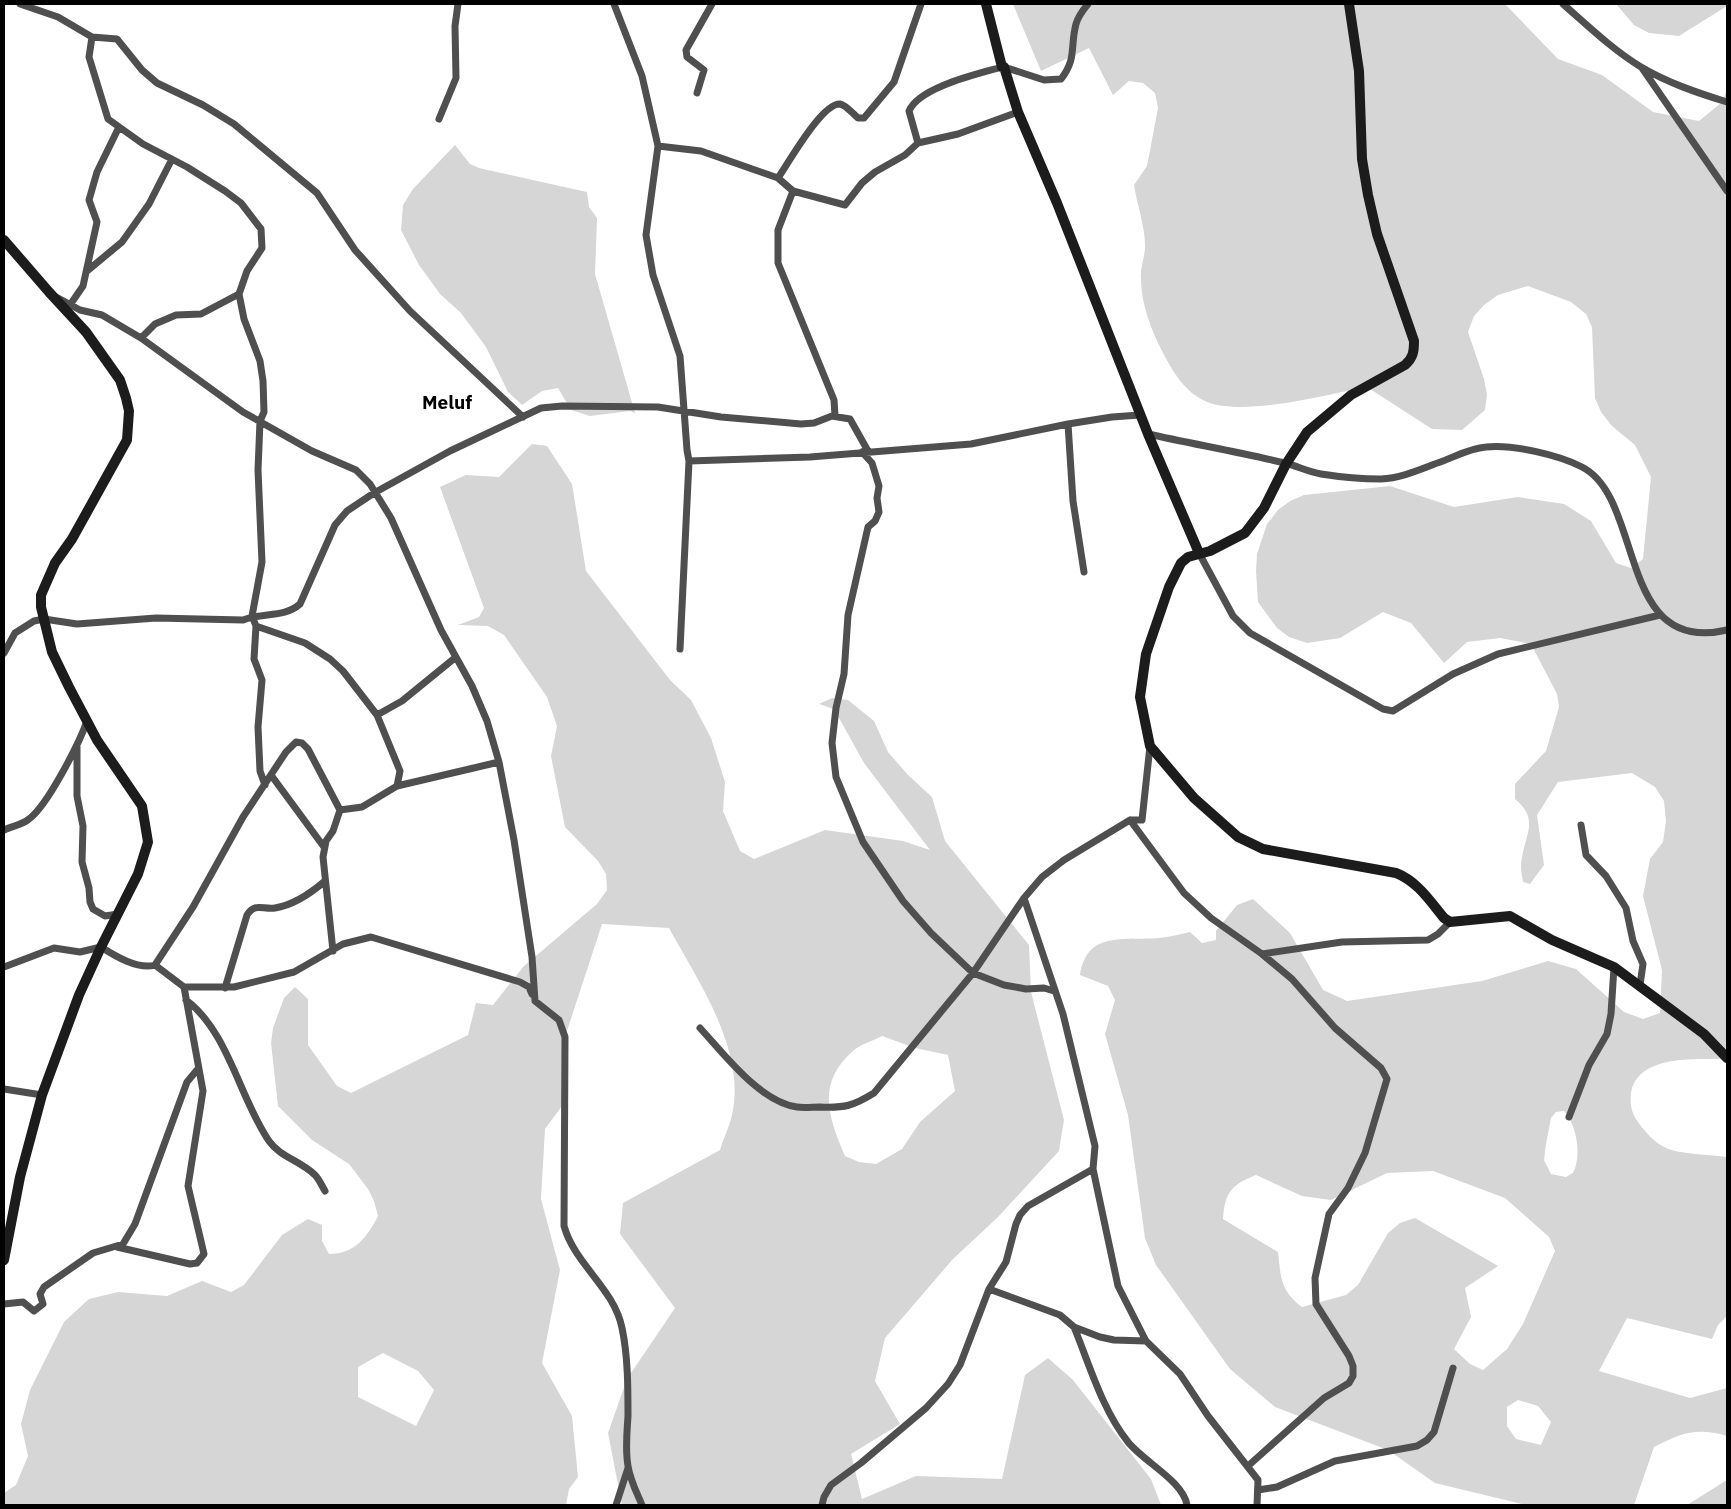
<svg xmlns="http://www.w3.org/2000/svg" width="1731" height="1509" font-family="'IBM Plex Sans',sans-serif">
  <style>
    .green { fill: #d6d6d6; fill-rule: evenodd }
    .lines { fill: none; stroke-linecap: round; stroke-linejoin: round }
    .street { stroke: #4f4f4f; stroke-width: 7 }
    .secondary { stroke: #1c1c1c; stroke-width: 10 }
    .labels { text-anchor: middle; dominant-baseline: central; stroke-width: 4.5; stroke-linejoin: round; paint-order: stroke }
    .quarter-label { font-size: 19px; font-weight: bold; fill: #000; stroke: #fff }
  </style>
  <rect width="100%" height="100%" fill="#fff"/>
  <!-- green -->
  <path class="green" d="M1013,4H1505L1558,59L1602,75L1653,112L1699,121L1721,103L1727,91V1060C1720,1058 1712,1059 1704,1059C1678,1059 1636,1061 1631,1093C1630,1104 1631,1113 1638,1122C1645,1132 1655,1143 1666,1148C1679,1154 1712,1155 1727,1157V1316L1718,1325L1712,1339L1627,1318L1599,1371L1690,1398L1727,1388V1436C1697,1427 1681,1433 1654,1447L1634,1505H1526L1435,1483L1388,1450L1275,1407L1230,1369L1156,1265L1145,1238L1128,1115L1105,1034L1115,1000L1108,986L1080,975C1087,930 1124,941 1159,938C1169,937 1180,934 1190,932L1202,943L1216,940V931L1237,905L1253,899L1290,933L1323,990L1347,1001L1482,981L1548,961L1576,969L1624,1012L1643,1019L1660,1013L1662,970L1643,896L1650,859L1663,842L1666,821L1664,801L1655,787L1632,773L1558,782L1537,815L1544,865L1530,884L1523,882C1522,877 1521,871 1521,866C1522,838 1542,821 1515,799V784L1546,751L1559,707L1557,694L1531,644L1500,638L1467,642L1444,663L1411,623L1383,612L1340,638L1307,643L1289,637L1277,628L1258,602L1256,571L1257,554L1267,524L1278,510L1290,501L1304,495L1390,486L1454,507L1518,497L1564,504L1591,521L1616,563L1631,568L1643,559L1651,477L1635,445L1612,426L1601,412L1595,398L1592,327L1586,314L1571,302L1528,286L1498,295L1484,305L1474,316L1468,332L1484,379L1487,394L1485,410L1462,430L1432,429L1367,387C1328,394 1238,419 1203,400C1183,390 1172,370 1162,351C1151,330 1141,303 1141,279C1140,269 1144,259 1145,249C1146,229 1137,205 1134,185L1147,166L1158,108L1155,93L1143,83L1129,81L1113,95L1089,48L1041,71ZM1564,1111C1577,1125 1582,1156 1573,1173L1566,1177L1551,1174L1544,1160L1546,1144L1551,1118L1556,1112ZM1433,1171L1505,1198L1549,1237L1555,1251L1523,1324L1507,1349L1483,1370L1470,1364L1454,1349L1471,1317L1465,1288L1498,1266L1415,1218L1400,1223L1388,1233L1358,1285L1346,1295L1302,1307C1280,1290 1281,1278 1278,1252L1223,1219C1225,1192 1231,1185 1256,1175L1302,1196L1331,1200L1387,1173ZM1518,1400L1538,1406L1551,1422L1541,1445L1516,1439L1507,1426V1407Z
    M1616,4H1727V6L1679,36L1649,33L1634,25Z
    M455,145L470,164L479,168L587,192L589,207L597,218L595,274L635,413L630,411L590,416L571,410L558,388L542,391L522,405L508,392L486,347L461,313L440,294L419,265L401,230L403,205L413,189Z
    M532,444L547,446L572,484L586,571L670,680L691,700L711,738L725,782L723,811L740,851L754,859L825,830L903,841L930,850L864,763L834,709L819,704L832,698L848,700L874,721L888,752L908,775L932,797L945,841L1029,945L1031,992L1064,1120L1059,1151L998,1217L953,1259L885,1338L875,1381L900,1424L851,1454L862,1499L916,1476L1002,1479L1025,1375L1048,1358L1073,1380L1151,1479L1161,1505H622L608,1433L627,1379L675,1308L620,1234L623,1203L720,1150C724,1137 731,1123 733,1110C744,1047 698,981 669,928L602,924L565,1037L562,1106L545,1129L541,1199L560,1270L542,1363L572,1416L578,1477L569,1489L566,1505H4V1493L16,1485L28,1456L21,1424L30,1390L64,1322L89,1299L118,1292L167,1296L202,1281L231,1292L244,1285L282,1235L308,1219L322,1225V1241L329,1254C355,1254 367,1237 378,1216L374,1201L368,1189L349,1164L312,1140L278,1106L271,1043L273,1028L284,998L295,987L308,999V1045L337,1086L351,1093L468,1035L476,1003L493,1005L524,966L597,904L607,890L606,874L598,861L565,827L551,756L557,726L547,697L504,635L488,626L458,625L479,617L484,608L440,487L466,475L499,477ZM882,1036L915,1048L948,1055L955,1091L920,1122L902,1149L876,1164L859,1162L845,1156C828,1116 816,1083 854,1050C861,1044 873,1041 882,1036ZM383,1353L418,1371L434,1390L416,1426L358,1397V1367Z
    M1727,1480V1505H1687Z"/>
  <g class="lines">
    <!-- street -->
    <path class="street" d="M20,4L58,17L92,37L89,57L108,119L143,144L187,167L225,191L241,203L261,229L262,248L247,271L239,294L244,319L260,361L263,381L264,412L260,421L258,470L262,562L252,616L256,626L254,659L262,680L258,727L260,771L265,785
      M614,4L642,76L658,146L646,235L653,275L680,356L687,450L689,461L680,649
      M1563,4C1588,26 1613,50 1641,67C1668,83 1698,93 1727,102
      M92,37L117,39L142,70L157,83L203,105L234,124L317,193L355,250L410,311L523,417
      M1004,67L1044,80L1061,79C1077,59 1070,46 1076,24C1078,16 1083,10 1088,4
      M1642,68L1727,191
      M697,93L704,70L687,57L686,50L712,4
      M439,119L456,78L455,26L458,4
      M918,143L909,111C919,87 978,74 1002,67
      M658,146L701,151L778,178L793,191L845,205L862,183L875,172L905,155L918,143L958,134L1018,112
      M778,178C789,162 822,103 840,104C846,105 853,114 858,118H864L894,82L921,4
      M793,191L778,230V263L834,400L835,416
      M87,271L122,242L149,204L172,159
      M58,298L80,310L102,315L141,338L243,412L312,451L356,470L370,484L391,518L441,630L472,686L487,721L499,762L514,840L532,957L535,1001L559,1020L565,1037L564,1226C575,1265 614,1288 622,1328C628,1356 628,1388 628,1416C627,1433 625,1449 628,1466C630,1480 637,1493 642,1505
      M70,305L83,286L97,222L89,200L97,172L119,127
      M141,338L155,324L176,315L201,314L239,294
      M1068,424L1073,501L1084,572
      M1148,434C1193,444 1239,452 1285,463C1297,466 1309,472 1321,474C1340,477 1362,479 1381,479C1403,478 1423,468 1443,461C1456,456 1471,448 1486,447C1512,444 1559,455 1582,467C1645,499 1616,656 1727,630
      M862,452L872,463L879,486L877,498L879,512L875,521L868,527L848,615L844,674L836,708L832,743L836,777L863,842L903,901L931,933L973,973L1004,985L1026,989L1044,988L1054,991
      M689,461L810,457L971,444L1068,424L1112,417L1140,415
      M1199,553L1233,616L1250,633L1383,709L1393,711L1453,674L1498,654L1660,615
      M256,626L305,643L330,659L343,671L377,715L400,771L397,786
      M4,653L15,633L34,621L44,619L77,624L156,618L243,620C263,612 284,618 300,604L335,525L347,511L374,493L450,451L541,408L562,406L658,407L721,417L801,424L814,423L832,416L850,419L868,451
      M377,715L402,701L456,657
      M77,746V796L83,826L82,862L89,888L90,902L93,909L105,916L118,914
      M271,775L324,847
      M340,810L362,807L397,786L499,762
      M1130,820L1184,893L1211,918L1262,954L1292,979L1335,1028L1381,1068L1387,1079L1365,1153L1348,1188L1329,1214L1315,1278L1316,1304L1349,1356L1353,1366V1376L1349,1383L1324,1398L1248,1466
      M1581,825L1586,855L1606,876L1626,908L1633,941L1643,964L1640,985
      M4,830C12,826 22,825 29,819C47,806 79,744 87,721
      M1024,898L1063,1014L1095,1146L1093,1169L1118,1286L1146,1341L1180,1374L1208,1416L1258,1480L1257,1505
      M1262,954L1342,942L1428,940L1438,934L1450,922
      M155,965L184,987H234L294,972L343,944L371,937L520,982L529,987L532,994
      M4,967L54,948L80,952L101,947C115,956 138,970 155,965L193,907L243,817L286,752L296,742L302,743L308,749L340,810L333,831L326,841L323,857L333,951
      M225,988L247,915C255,902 263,910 275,908C294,905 311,893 325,881
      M186,1000C228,1031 240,1099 269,1141C280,1157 301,1161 315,1175C319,1179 322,1186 325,1191
      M700,1028C724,1054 760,1102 797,1107C804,1108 813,1107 820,1107C845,1108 853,1106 874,1093L973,973L1024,898L1042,877L1064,860L1130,820H1142L1150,746
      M4,1089L42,1095
      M1569,1117L1589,1065L1607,1034L1611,1014L1614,967
      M117,1247L190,1264L197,1263L204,1254L188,1186L203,1091L184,987
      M989,1289L1060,1315L1074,1327L1100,1337L1114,1340L1146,1341
      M4,1304L23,1302L34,1311L43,1304L40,1294L44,1287L93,1253L123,1244L135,1224L187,1082L197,1070
      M1074,1327C1090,1366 1102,1409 1128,1442C1144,1462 1183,1481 1187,1505
      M1258,1490L1277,1487L1335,1461L1417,1446L1427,1440L1434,1432L1453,1368
      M616,1505L628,1468
      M822,1505L824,1497L831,1485L861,1463L926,1408L948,1384L960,1365L989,1289L1006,1262L1016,1224L1020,1215L1028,1206L1093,1169"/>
    <!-- secondary -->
    <path class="secondary" d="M986,4L1002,67H1004L1018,112L1057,203L1148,434L1199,553
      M1349,4L1359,71L1362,159L1368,195L1377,234L1414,341C1414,352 1413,358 1405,365L1351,395L1307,432L1286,464L1264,508L1245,533L1210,551L1188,557L1181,563L1169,587L1146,654L1140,697L1150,746L1194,798L1238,837L1263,849L1396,873C1417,881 1430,901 1444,918L1450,922L1510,916L1552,940L1614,967L1704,1034L1727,1058
      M4,240L49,292L86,332L120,380L126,398L129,411L127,440L72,539L55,563L41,595V607L52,652L69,687L97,740L142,806L148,842L138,874L101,947L79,995L42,1095L20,1177L4,1260"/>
  </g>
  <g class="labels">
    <!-- quarter labels -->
    <g class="quarter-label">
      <text x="447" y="402">Meluf</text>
    </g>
  </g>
  <!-- border -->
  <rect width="1731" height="1509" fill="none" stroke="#000000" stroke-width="10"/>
</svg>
